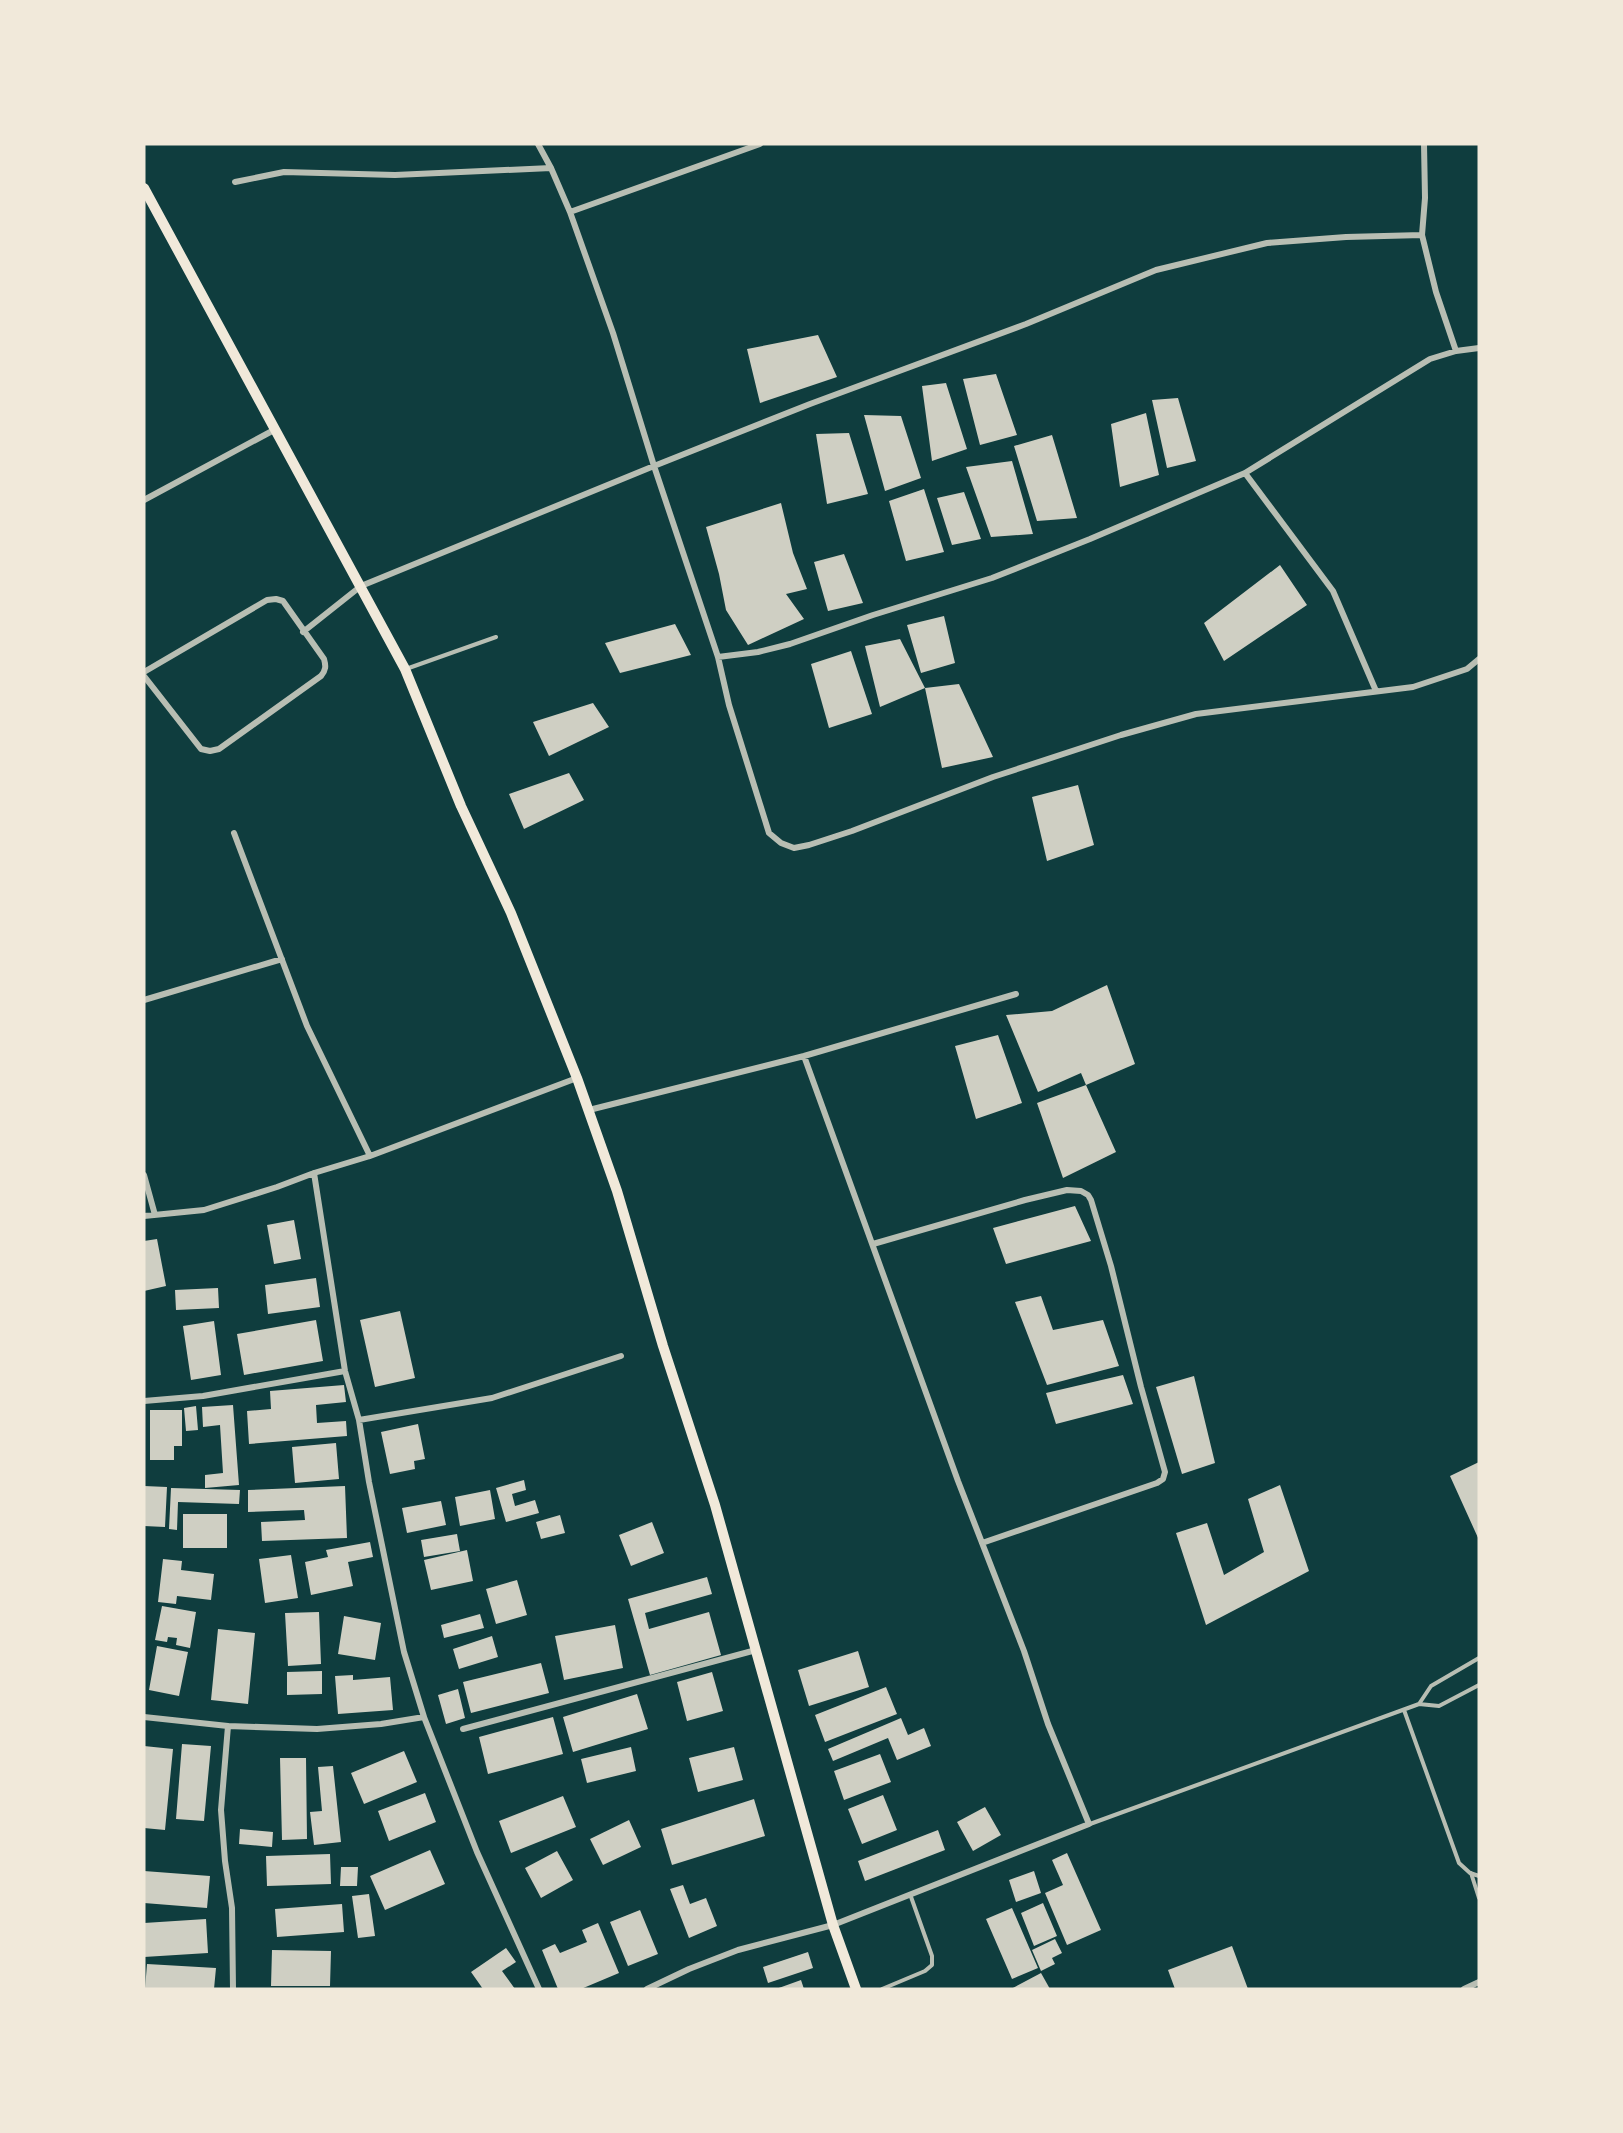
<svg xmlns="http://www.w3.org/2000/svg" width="1623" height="2133" font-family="Raleway,sans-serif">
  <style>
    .building { fill: #cfcfc3 }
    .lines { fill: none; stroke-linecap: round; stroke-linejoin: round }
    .service { stroke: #b8beb3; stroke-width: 4 }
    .minor { stroke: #b8beb3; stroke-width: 6 }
    .secondary { stroke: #f1e9da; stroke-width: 10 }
  </style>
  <rect width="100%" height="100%" fill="#0f3d3e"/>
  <!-- building -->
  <path class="building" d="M818,335L837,377L760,403L747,349Z
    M996,374L1017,435L980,445L963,379Z
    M946,383L967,449L932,461L922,386Z
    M1178,398L1196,461L1167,468L1152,400Z
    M1146,413L1159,475L1120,487L1111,424Z
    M864,415L901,416L921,478L885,491Z
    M849,433L868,494L827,504L816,434Z
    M1052,435L1077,518L1037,521L1014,446Z
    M1012,461L1033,534L991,537L966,467Z
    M924,489L944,552L906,561L889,501Z
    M964,492L981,539L952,545L937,498Z
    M781,503L793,553L807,589L786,594L804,619L748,645L726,610L719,574L706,527Z
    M844,554L863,603L828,611L814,562Z
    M1280,565L1307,605L1224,661L1204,623Z
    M944,616L955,663L921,673L907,625Z
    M675,624L691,655L620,673L605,643Z
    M900,639L925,688L880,707L865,646Z
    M851,651L872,714L829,728L811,664Z
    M959,684L993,757L942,768L925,688Z
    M593,703L609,727L549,756L533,722Z
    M569,773L584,800L524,829L509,794Z
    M1078,785L1094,845L1047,861L1032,797Z
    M1107,985L1135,1064L1086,1085L1081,1073L1038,1092L1006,1015L1052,1011Z
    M998,1035L1022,1103L976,1119L955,1046Z
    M1086,1085L1116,1152L1063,1178L1037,1103Z
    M1075,1206L1091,1241L1006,1264L993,1228Z
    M294,1220L301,1259L274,1264L267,1225Z
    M157,1239L166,1286L144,1291V1241Z
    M316,1278L320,1307L268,1314L265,1285Z
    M218,1288L219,1308L176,1310L175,1290Z
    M1041,1296L1053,1330L1103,1320L1119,1366L1047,1385L1015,1302Z
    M400,1311L415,1378L375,1387L360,1320Z
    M316,1320L323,1361L244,1375L237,1334Z
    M214,1321L221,1375L191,1380L183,1326Z
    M1123,1375L1133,1404L1056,1424L1046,1393Z
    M1194,1376L1215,1463L1182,1474L1156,1387Z
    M344,1385L346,1402L316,1405L317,1423L346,1421L347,1436L249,1444L247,1411L271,1409L270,1391Z
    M233,1405L239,1485L205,1488V1475L223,1473L220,1425L203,1427L202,1407Z
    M196,1406L198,1430L186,1431L184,1408Z
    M150,1410H182V1446H174V1460H150Z
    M418,1424L425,1459L414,1461L415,1469L390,1474L381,1432Z
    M336,1443L339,1479L295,1483L292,1447Z
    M1479,1462V1540L1450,1476Z
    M524,1480L526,1490L512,1494L515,1506L535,1500L539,1513L506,1522L496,1488Z
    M1280,1485L1309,1571L1206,1625L1176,1533L1207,1523L1224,1575L1264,1552L1248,1499Z
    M144,1486L167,1487L165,1527L144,1526Z
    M345,1486L347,1538L262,1541L261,1522L305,1520L304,1510L248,1512V1490Z
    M171,1488L240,1490L239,1504L178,1502L177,1530L169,1529Z
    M490,1490L495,1519L460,1526L455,1497Z
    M441,1501L446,1525L407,1533L402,1508Z
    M183,1514H227V1548H183Z
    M560,1515L565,1533L541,1539L536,1522Z
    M652,1522L664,1553L631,1566L619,1535Z
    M457,1534L460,1551L424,1557L421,1540Z
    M370,1542L373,1557L348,1562L353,1586L311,1595L305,1562L328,1557L326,1550Z
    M467,1550L473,1581L431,1590L424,1560Z
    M291,1555L298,1598L265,1603L259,1559Z
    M163,1559L182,1561L181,1570L214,1574L211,1600L177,1596L176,1604L158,1602Z
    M707,1577L712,1594L645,1613L649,1629L709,1612L721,1655L650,1675L628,1599Z
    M517,1580L527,1615L496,1624L486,1589Z
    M162,1606L196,1612L190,1648L176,1645L177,1638L168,1637L167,1642L155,1640Z
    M319,1612L321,1664L288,1666L285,1613Z
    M480,1614L484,1628L444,1638L441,1625Z
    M344,1616L381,1623L375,1660L338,1654Z
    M615,1625L623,1668L564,1680L555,1636Z
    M218,1629L255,1633L248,1704L211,1700Z
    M492,1636L498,1657L459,1669L453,1649Z
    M157,1646L188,1652L179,1696L149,1690Z
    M858,1651L869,1687L809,1706L798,1670Z
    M541,1663L549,1693L471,1713L463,1682Z
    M322,1671V1694L287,1695V1672Z
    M712,1672L723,1711L687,1721L677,1682Z
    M353,1675V1680L390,1677L393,1710L338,1714L335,1676Z
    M886,1687L897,1714L825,1742L815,1715Z
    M458,1689L465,1718L446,1724L438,1695Z
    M637,1694L648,1729L573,1752L563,1717Z
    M553,1717L563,1754L488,1774L479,1737Z
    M901,1718L908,1735L924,1728L931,1746L897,1760L888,1738L833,1761L828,1749Z
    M182,1744L211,1746L204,1821L176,1819Z
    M144,1746L173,1749L165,1830L144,1828Z
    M631,1747L636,1771L587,1783L581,1759Z
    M734,1747L743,1780L698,1792L689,1758Z
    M404,1751L417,1782L364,1804L351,1773Z
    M880,1754L891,1782L844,1800L834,1771Z
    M280,1758H306L307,1839L282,1840Z
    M333,1766L341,1842L314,1845L310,1812L322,1811L318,1767Z
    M425,1793L436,1822L389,1841L378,1811Z
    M883,1795L897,1830L862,1844L848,1809Z
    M563,1796L576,1827L511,1853L499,1821Z
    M754,1799L765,1836L672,1865L661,1829Z
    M985,1807L1001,1835L973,1851L957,1822Z
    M629,1820L641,1847L603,1865L590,1839Z
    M240,1829L273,1832L272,1847L239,1844Z
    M938,1830L945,1850L865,1881L858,1861Z
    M430,1850L445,1884L385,1910L370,1876Z
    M557,1851L573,1880L541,1898L525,1868Z
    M1067,1853L1101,1930L1067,1945L1045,1893L1063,1885L1052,1860Z
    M330,1854L331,1884L267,1886L266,1856Z
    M341,1867H358L357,1886H340Z
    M144,1871L210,1876L207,1908L144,1903Z
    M1034,1871L1041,1893L1016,1902L1009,1880Z
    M683,1885L690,1904L706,1898L717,1926L689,1938L670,1889Z
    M369,1894L375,1936L358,1938L352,1896Z
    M1043,1903L1057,1936L1034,1946L1021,1913Z
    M342,1904L344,1932L277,1937L275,1909Z
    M1012,1908L1038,1968L1012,1979L986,1919Z
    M640,1910L658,1954L628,1966L610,1922Z
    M206,1919L208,1953L144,1957V1923Z
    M598,1923L619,1973L581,1989H558L542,1950L555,1944L560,1953L587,1942L582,1930Z
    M1055,1939L1062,1953L1052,1958L1055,1964L1041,1971L1032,1950Z
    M1232,1946L1248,1989H1175L1168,1970Z
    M506,1948L516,1962L502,1971L515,1989H483L471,1972Z
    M272,1950L331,1951L330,1986H271Z
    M808,1952L813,1968L768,1983L763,1967Z
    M147,1964L216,1968L214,1989H145Z
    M1041,1973L1050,1989H1011Z
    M801,1980L804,1989H776Z"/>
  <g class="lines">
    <!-- service -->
    <path class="service" d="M406,669L496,637
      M1419,1704L1431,1686L1479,1658
      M1404,1710L1459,1863L1470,1873L1479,1876
      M1090,1824L1419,1704L1439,1706L1479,1685
      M1471,1873L1479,1898
      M882,1989L925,1971L932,1965V1956L910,1894"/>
    <!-- minor -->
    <path class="minor" d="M538,144L551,168L570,212L613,333L654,466L718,657L729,705L769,833L781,843L794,848L809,845L852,831L993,777L1121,735L1196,714L1413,687L1467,669L1479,659
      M1424,144L1425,198L1422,235L1436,292L1456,351
      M235,182L284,172L395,175L551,168
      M570,212L760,144
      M1245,473L1333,591L1376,691
      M144,500L274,430
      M303,632L361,586L654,466L810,404L1026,324L1156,270L1267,243L1346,237L1422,235
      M718,657L758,652L790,644L873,615L992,578L1090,539L1245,473L1430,359L1456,351L1479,348
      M144,672L267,600L276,599L283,601L324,659C326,666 326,670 321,676L219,749L210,751L201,749L144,676
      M234,833L307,1026L370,1156
      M144,1000L282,959
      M589,1110L804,1056L1016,994
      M314,1173L345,1371L359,1420L369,1482L404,1652L424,1717
      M144,1175L155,1215
      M144,1216L204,1210L277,1187L314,1173L370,1156L577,1078
      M873,1244L1025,1200L1067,1190L1081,1191L1088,1195L1091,1200L1111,1266L1141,1387L1165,1472L1163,1479L1157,1483L982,1543
      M144,1401L203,1396L345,1371
      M359,1420L492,1398L621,1356
      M144,1717L228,1726L221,1810L225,1861L232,1908L233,1989
      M228,1726L317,1729L381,1724L424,1717L477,1852L539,1989
      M463,1729L756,1650
      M647,1989L689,1969L738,1950L833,1925L1089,1824L1048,1724L1024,1651L958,1481L804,1056
      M1464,1989L1479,1982"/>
    <!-- secondary -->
    <path class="secondary" d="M144,188L405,669L461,806L511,913L577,1078L617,1191L663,1346L715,1505L833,1925L856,1989"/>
  </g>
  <!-- border -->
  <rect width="1623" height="2133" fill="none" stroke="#f1e9da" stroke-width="291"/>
</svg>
